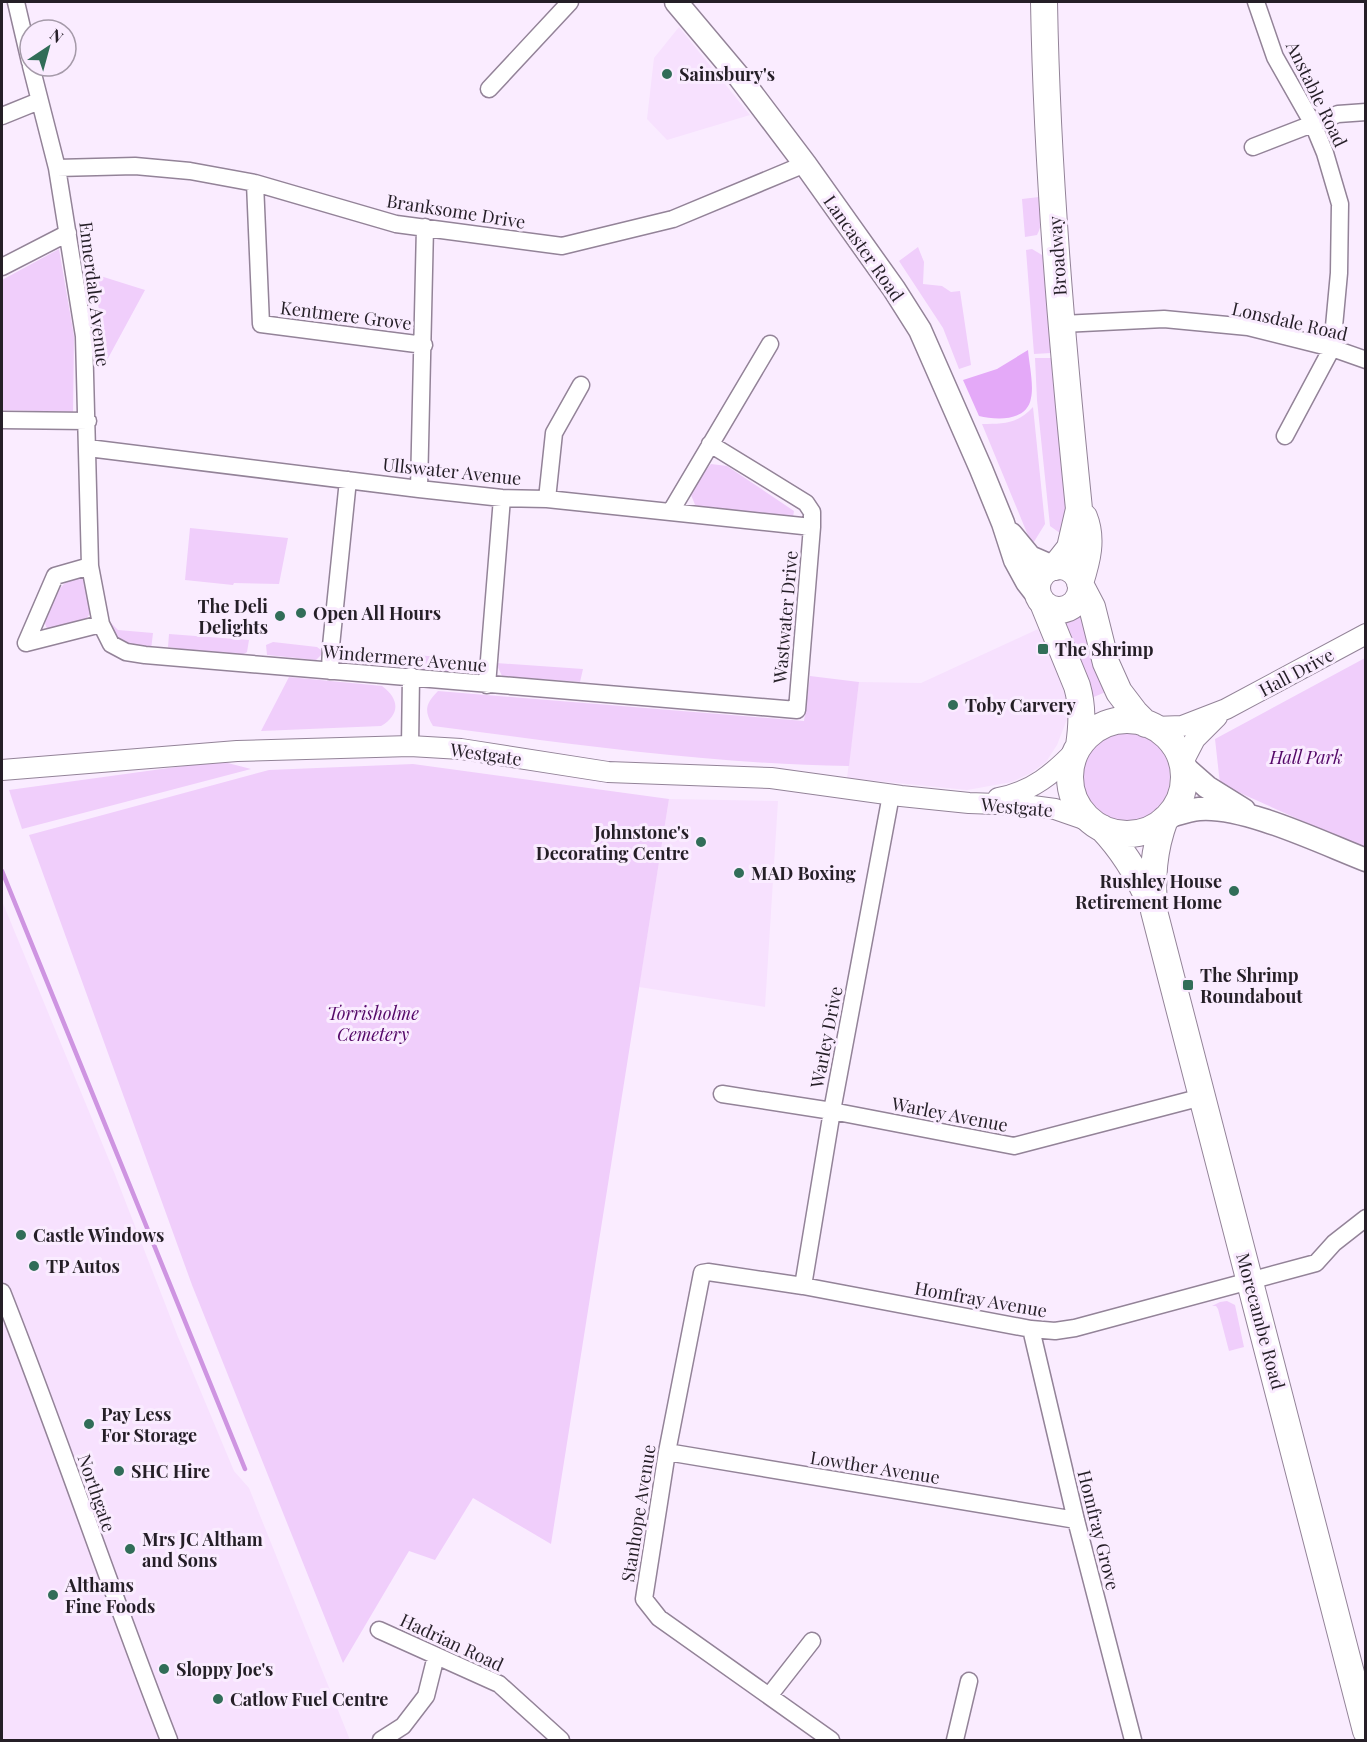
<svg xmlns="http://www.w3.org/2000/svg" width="1367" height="1742" font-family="'Playfair Display',serif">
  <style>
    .built { fill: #f7e1fe }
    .green { fill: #f0cefb }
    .forest { fill: #e4a9f8 }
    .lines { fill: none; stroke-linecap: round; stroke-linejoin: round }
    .stream { stroke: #ce94e1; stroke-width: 4.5 }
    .minor-casing { stroke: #938398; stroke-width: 19 }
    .tertiary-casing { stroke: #938398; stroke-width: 22 }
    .secondary-casing { stroke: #938398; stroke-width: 25 }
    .primary-casing { stroke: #938398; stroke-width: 28 }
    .minor { stroke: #fff; stroke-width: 16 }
    .tertiary { stroke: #fff; stroke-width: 20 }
    .secondary { stroke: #fff; stroke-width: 22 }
    .primary { stroke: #fff; stroke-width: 26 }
    .poi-dot { fill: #316d58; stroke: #faecff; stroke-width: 2 }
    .labels { text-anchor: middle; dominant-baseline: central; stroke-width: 6; stroke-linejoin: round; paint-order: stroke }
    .poi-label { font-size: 18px; font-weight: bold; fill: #251f27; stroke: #faecff; text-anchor: start }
    .street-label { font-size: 18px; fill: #251f27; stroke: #faecff }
    .park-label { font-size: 18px; font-style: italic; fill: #540868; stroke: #faecff }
  </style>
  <rect width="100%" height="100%" fill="#faecff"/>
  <!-- built -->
  <path class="built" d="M679,27L750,115L667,140L647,119L654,58Z
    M1038,629L1054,663L1066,698L1069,714L1057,745L1046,762L1031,773L1012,782L967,790L847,778L859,682L921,683Z
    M669,799L778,801L765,1007L639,987Z
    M2,901L114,1172L178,1337L234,1471L249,1488L350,1740H2Z"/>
  <!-- green -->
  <path class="green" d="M1039,197C1040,210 1044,223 1037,235L1025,237L1022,199Z
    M918,247L924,262L923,284L942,286L951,292L960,291L971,365L959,369L943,328L899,261Z
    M59,249L74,336L73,412L2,410V280Z
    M1032,249L1042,255L1044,260L1051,353L1034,354L1026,250Z
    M94,274L145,290L106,362Z
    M1035,358H1051L1067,516L1064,536L1050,526L1037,400Z
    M1033,407L1045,524L1032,545L982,424C1003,424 1018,424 1033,407Z
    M711,464L727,466L794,511L793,517L696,507L691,495L698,479Z
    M190,528L288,538L279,584L234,583L233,585L185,580Z
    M73,579H82L88,582L91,612L86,619L51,631L46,627L44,618L60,588L65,583Z
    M1083,615L1108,691L1089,699L1061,623L1072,621Z
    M110,622L118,630L153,633L151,650C134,646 113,643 110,622Z
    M169,634L249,640L247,652C233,662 186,649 168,647Z
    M273,642L317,647L321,650V655L316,660L267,655L266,645Z
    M342,649L477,660L475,672L466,675L350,664L344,659Z
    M1365,658V849L1220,784L1215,739Z
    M496,663L583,669L580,682L502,676Z
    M810,676L859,682L849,766C709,764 571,744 433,726C424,711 425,704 438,691L804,721Z
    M289,677L382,686C400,699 400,715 381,726L261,731Z
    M1080 777a45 45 0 1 1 90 0a45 45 0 1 1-90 0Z
    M220,761L251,769L22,829L9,790Z
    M413,764L669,799L551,1544L473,1498L435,1560L409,1551L343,1663L192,1285L29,835L269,770Z
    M1227,1301L1235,1305L1244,1347L1229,1351L1218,1309L1216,1306H1212L1220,1302Z"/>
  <!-- forest -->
  <path class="forest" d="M1028,350C1029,363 1034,385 1031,398C1027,422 996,420 979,416L963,380L997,369Z"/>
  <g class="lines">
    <!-- stream -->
    <path class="stream" d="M2,871L245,1469"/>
    <defs>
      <path id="minor" d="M16,2L30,62
        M1256,2L1275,57L1313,124L1325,153L1340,204L1339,273L1332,348L1285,436
        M31,66L57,168L84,336L90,566L101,624L111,644L126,652L145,655L797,710L812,527V512L806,503L710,444
        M489,89L570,2
        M2,116L39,101
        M1253,147L1338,114L1366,112
        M57,168L135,166L190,171L255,183L396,224L562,246L673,219L805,164
        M255,183L261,324L424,345
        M2,267L68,233
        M1062,324L1164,319L1248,327L1332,348L1366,360
        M2,420L88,421
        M88,448L419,489L502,498L547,499L812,527
        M419,489L425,227
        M547,499L554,433L581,385
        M671,511L770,344
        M26,643L55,576L90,566
        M26,643L101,624
        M330,671L331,646L348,480
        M487,685L502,498
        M410,746L411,676
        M722,1094L832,1111L1014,1146L1202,1097
        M803,1286L832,1111L891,795
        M2,1292C61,1441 111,1592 169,1740
        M1031,1329L1076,1520L1133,1740
        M667,1452L1076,1520
        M379,1630L499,1684L561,1740
        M769,1696L812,1641
        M381,1740L403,1726L426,1696L436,1656
        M831,1740L659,1618L644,1599L667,1452L702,1273L708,1272L803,1286L1031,1329L1055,1331L1075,1328L1316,1263L1334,1243L1366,1218
        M955,1740L969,1681"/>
      <path id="tertiary" d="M1154,727L1182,726L1226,709L1366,634
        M1182,764L1195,739L1217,717
        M2,770L237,751L410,746L461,749L608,772L771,778L901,796L969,803L1025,805L1055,809L1081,818L1098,826
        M998,798C1032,792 1054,773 1077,749"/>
      <path id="secondary" d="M676,2L740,78L805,164L894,289L920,330L981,469L1003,523L1015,560L1027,582L1041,600
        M1011,534L1030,557L1053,567
        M1182,765L1207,787L1244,810
        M1167,817C1178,814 1188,810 1199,809C1244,805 1322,843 1366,860"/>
      <path id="primary" d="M1044,2C1047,171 1062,341 1079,509L1070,548L1055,567
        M1037 588a22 22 0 1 1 44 0a22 22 0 1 1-44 0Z
        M1080,583C1087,561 1093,539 1084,517
        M1081,586L1092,607L1106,663L1119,692L1135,713L1146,724
        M1043,603L1077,686C1083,707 1082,725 1079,746
        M1070 777a57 57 0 1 1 114 0a57 57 0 1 1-114 0Z
        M1165,819C1153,851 1152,878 1154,911L1366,1731
        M1102,828C1123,850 1137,873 1149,900"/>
    </defs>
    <!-- minor casing -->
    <use href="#minor" class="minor-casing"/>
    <!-- tertiary casing -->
    <use href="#tertiary" class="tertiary-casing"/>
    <!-- secondary casing -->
    <use href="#secondary" class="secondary-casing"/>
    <!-- primary casing -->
    <use href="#primary" class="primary-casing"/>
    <!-- minor -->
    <use href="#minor" class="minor"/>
    <!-- tertiary -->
    <use href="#tertiary" class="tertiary"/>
    <!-- secondary -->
    <use href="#secondary" class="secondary"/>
    <!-- primary -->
    <use href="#primary" class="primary"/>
  </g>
  <!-- markers -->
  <g class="poi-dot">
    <circle cx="667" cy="74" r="6"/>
    <circle cx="301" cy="613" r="6"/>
    <circle cx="280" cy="616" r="6"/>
    <rect x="1037" y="643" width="12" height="12" rx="3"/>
    <circle cx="953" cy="705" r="6"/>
    <circle cx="701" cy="842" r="6"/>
    <circle cx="739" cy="873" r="6"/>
    <circle cx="1234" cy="891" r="6"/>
    <rect x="1182" y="979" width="12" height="12" rx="3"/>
    <circle cx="21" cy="1235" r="6"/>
    <circle cx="34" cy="1266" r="6"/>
    <circle cx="89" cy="1424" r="6"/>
    <circle cx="119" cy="1471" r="6"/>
    <circle cx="130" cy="1549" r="6"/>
    <circle cx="53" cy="1595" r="6"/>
    <circle cx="164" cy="1669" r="6"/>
    <circle cx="218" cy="1699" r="6"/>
  </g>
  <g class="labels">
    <!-- poi labels -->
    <g class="poi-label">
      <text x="679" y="74">Sainsbury's</text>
      <text x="268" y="606" text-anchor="end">The Deli<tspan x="268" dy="21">Delights</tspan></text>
      <text x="313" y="613">Open All Hours</text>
      <text x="1055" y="649">The Shrimp</text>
      <text x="965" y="705">Toby Carvery</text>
      <text x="689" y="832" text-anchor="end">Johnstone's<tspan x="689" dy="21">Decorating Centre</tspan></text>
      <text x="751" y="873">MAD Boxing</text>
      <text x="1222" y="881" text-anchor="end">Rushley House<tspan x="1222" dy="21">Retirement Home</tspan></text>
      <text x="1200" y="975">The Shrimp<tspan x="1200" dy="21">Roundabout</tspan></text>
      <text x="33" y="1235">Castle Windows</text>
      <text x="46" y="1266">TP Autos</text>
      <text x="101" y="1414">Pay Less<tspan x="101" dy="21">For Storage</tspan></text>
      <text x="131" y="1471">SHC Hire</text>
      <text x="142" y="1539">Mrs JC Altham<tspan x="142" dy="21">and Sons</tspan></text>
      <text x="65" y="1585">Althams<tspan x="65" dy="21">Fine Foods</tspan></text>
      <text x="176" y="1669">Sloppy Joe's</text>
      <text x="230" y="1699">Catlow Fuel Centre</text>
    </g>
    <!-- street labels -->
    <g class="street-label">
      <text transform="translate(1317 94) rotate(64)">Anstable Road</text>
      <text transform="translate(456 211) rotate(9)">Branksome Drive</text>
      <text transform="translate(864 248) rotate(55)">Lancaster Road</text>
      <text transform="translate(1057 256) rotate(-94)">Broadway</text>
      <text transform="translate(95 294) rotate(83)">Ennerdale Avenue</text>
      <text transform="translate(346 315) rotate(7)">Kentmere Grove</text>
      <text transform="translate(1290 321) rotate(13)">Lonsdale Road</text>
      <text transform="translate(452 471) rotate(6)">Ullswater Avenue</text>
      <text transform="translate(785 617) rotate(-85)">Wastwater Drive</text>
      <text transform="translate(405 658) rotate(5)">Windermere Avenue</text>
      <text transform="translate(1296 672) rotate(-28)">Hall Drive</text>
      <text transform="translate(486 754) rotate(8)">Westgate</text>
      <text transform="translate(1017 807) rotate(5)">Westgate</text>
      <text transform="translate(826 1037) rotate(-79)">Warley Drive</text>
      <text transform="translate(950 1114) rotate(11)">Warley Avenue</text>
      <text transform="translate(981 1299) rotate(10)">Homfray Avenue</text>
      <text transform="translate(1261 1321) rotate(75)">Morecambe Road</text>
      <text transform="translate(875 1467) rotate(9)">Lowther Avenue</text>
      <text transform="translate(97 1493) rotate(71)">Northgate</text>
      <text transform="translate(638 1513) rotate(-81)">Stanhope Avenue</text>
      <text transform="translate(1099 1530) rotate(76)">Homfray Grove</text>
      <text transform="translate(452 1642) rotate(25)">Hadrian Road</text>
    </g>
    <!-- park labels -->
    <g class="park-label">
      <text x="1306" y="757">Hall Park</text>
      <text x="373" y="1013">Torrisholme<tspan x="373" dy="21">Cemetery</tspan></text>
    </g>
  </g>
  <!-- border -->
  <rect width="1367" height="1742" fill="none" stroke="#251f27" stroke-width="6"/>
  <!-- north arrow -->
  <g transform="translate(48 48) rotate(36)"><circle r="28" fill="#faecff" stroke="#a59aa9" stroke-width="1.5"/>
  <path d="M0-4.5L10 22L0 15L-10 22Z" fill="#316d58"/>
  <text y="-9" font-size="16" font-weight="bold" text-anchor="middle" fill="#251f27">N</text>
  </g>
</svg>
